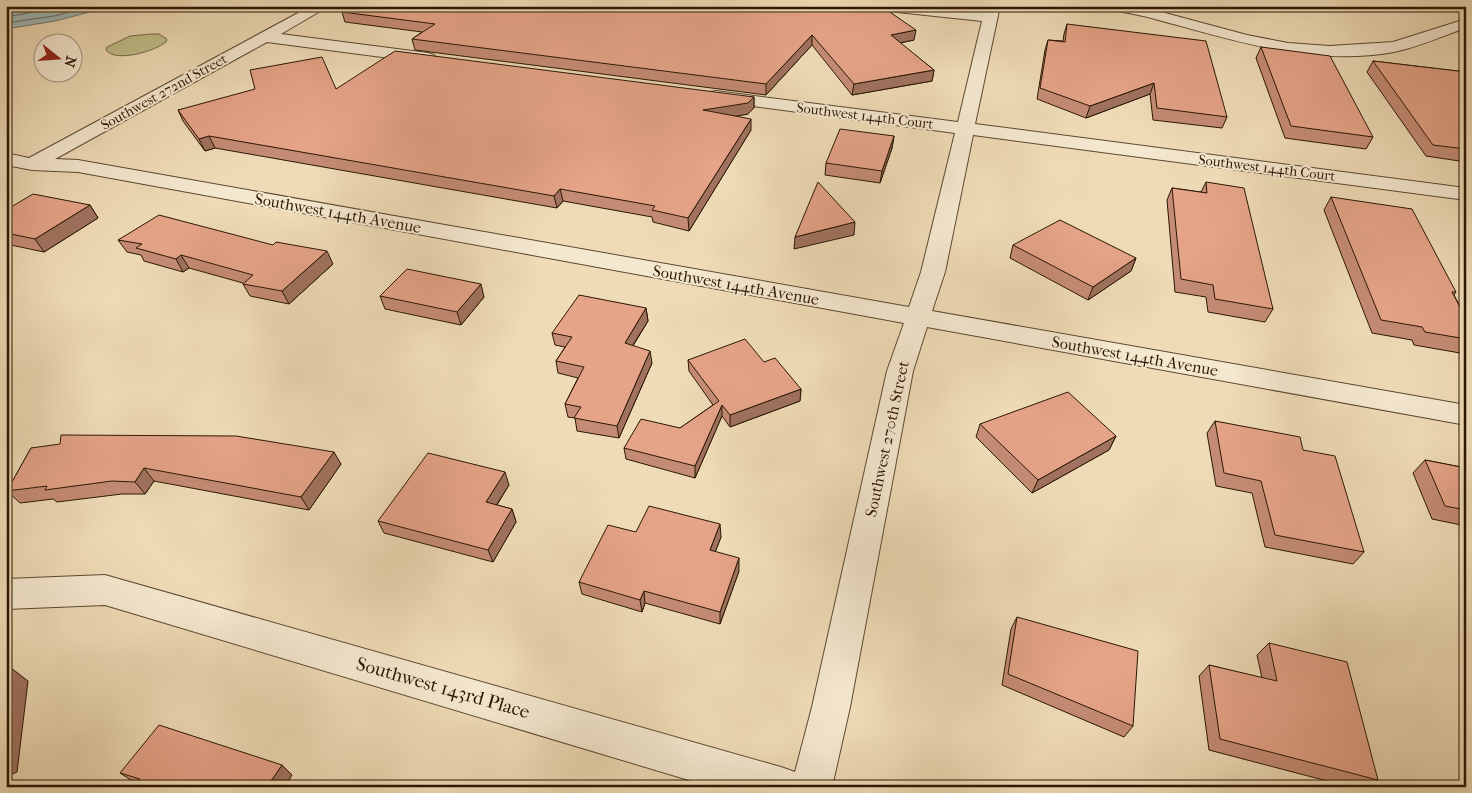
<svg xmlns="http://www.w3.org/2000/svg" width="1472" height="793" font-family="'IM FELL French Canon',serif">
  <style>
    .green { fill: #c1be89; stroke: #766a46 }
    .water { fill: #9fb9b9; stroke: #717870 }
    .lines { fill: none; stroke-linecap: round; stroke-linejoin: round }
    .shore { stroke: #65685e; stroke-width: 1 }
    .minor-casing { stroke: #5c4830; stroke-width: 2 }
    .minor { fill: #f5e8d0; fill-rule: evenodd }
    .wall { fill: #c58c75; stroke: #2b1703 }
    .shaded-wall { fill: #a0725f; stroke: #2b1703 }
    .building { fill: #e5a388; stroke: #2b1703 }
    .labels { text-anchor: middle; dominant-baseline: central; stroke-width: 4; stroke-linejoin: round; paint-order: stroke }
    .far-street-label { font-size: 14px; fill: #2b1703; stroke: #f5e8d0 }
    .street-label { font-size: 16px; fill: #2b1703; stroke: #f5e8d0 }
    .near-street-label { font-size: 19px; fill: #2b1703; stroke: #f5e8d0 }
  </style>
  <rect width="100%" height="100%" fill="#efdcb7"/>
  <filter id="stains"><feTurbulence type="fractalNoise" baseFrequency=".004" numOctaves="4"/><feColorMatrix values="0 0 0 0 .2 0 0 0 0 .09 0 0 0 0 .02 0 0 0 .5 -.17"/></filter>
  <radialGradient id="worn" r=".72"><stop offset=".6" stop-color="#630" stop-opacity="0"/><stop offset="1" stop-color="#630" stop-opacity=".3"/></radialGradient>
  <!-- green -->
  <path class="green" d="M150,34H159L167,39L166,42C155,51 116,63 106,50L107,47L130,36Z"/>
  <!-- water -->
  <path class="water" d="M6,6H113L55,21L6,29Z"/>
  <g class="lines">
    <!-- shore -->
    <path class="shore" d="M6,17L67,6
      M6,23L54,16L93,6"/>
    <defs>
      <path id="minor" d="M311,6H329L281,34L428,53L434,55L436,58L434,61L428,63L267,42L55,159L78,160L909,307L921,272L955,133L716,101L710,100L707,96L710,92L716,91L958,122L982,21L878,10L871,6H925L984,12L986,6H1000L975,124L1466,188V200L973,135L945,272L932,311L1466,405V425L927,327L913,371L850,707L832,787H712L105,605L6,609V579L105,575L781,767L795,772L812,707L887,371L904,323L78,172L32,170L6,165V153L29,158Z
        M1109,6H1139L1247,35L1288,43L1330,46L1393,42L1466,19V28C1442,36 1419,47 1394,52C1312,67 1233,40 1155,19C1141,15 1126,13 1111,9Z"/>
    </defs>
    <!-- minor casing -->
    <use href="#minor" class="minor-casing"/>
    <!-- minor -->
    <use href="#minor" class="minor"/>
  </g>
  <!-- wall -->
  <path class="wall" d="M342,12L914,40L900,43L934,70L932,81L852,95L812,45L766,95L415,50L412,39L422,32L345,22Z
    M1067,24L1227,117L1222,128L1153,120L1150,94L1086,118L1037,99L1045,50L1048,40L1063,41L1064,34Z
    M1261,47L1373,137L1366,149L1285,138L1256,58Z
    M1373,61L1466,72V162L1426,156L1367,72Z
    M336,89L754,97V108L748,114L736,116L751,130L689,231L653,222L652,217L563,201L557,208L215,148L205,151L183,121L178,110Z
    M894,136L892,148L880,183L825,175L826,163Z
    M1206,182L1273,309L1265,322L1208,312L1206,297L1175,292L1167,200L1172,188L1201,192Z
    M1331,197L1456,292L1454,295L1466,318V354L1414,345L1412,340L1372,333L1324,210Z
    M90,205L98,218L44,252L6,244V210Z
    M118,240L333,264L289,304L250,296L243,284V283L189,268L183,272L144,261L141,255L127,252Z
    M1013,245L1136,258L1131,271L1088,300L1010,258Z
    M380,296L484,297L461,325L385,309Z
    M646,308L648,321L633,346L652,363L619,438L577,431L575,418L568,417L565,404L578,378L558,373L556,361L565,347L555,345L552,333Z
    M688,360L764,362L801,389L800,401L730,427L722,416L695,478L626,459L624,448L680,428L713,405L689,371Z
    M1215,421L1303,450L1364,552L1353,564L1265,547L1252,493L1216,486L1207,433Z
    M980,424L1116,436L1109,450L1032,493L976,437Z
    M31,448L341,464L309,510L154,481L145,494H122L57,502L53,499L20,503L7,491Z
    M1425,460L1466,468V526L1432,519L1413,473Z
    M509,485L497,505L512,509L516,522L493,562L384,533L378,521Z
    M636,532L721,537L715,552L739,571L720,624L645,603L642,612L582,594L579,582Z
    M1017,617L1133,726L1124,737L1002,685L1011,629Z
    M1269,643L1378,780L1368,787H1350L1209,750L1199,676L1209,665L1262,678L1257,655Z
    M120,773L292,775L137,784Z"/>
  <!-- shaded-wall -->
  <path class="shaded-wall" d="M916,30L914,40L889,45L891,35Z
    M812,35V45L766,95V84Z
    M934,70L932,81L852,95L854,84Z
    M1154,83L1150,94L1086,118L1090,106Z
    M754,97V108L748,114L704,122L703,110Z
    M751,119V130L689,231L688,218Z
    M209,136L215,148L205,151L199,139Z
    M894,136L892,148L880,183L882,171Z
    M560,189L563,201L557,208L554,196Z
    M90,205L98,218L44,252L35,239Z
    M855,222L854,235L794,249L795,237Z
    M327,251L333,264L289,304L282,291Z
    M181,255L189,268L183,272L176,259Z
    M1136,258L1131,271L1088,300L1093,287Z
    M481,284L484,297L461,325L457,312Z
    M646,308L648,321L626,356L625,343Z
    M650,351L652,363L619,438L617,426Z
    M801,389L800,401L730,427V415Z
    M722,405V416L695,478V466Z
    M1116,436L1109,450L1032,493L1038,480Z
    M334,452L341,464L309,510L301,497Z
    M144,468L154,481L145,494L135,482Z
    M505,472L509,485L490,515L486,502Z
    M512,509L516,522L493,562L488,550Z
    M720,524L721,537L711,563L710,550Z
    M739,558V571L720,624V612Z
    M644,591L645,603L642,612L640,600Z
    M6,664L28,681L17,772L6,777Z
    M282,765L292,775L285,787H267Z"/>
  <!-- building -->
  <path class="building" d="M353,6H881L916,30L891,35L934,70L854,84L812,35L766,84L412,39L435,24L342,12Z
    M1067,24L1206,41L1227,117L1157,108L1154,83L1090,106L1040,88L1048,40L1065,42Z
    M1261,47L1330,56L1373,137L1291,126Z
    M395,51L754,97L748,103L703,110L751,119L688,218L652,210L655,206L560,189L554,196L209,136L199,139L178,110L255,89L250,70L322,57L336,89Z
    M1373,61L1466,72V149L1433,145Z
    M840,129L894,136L882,171L826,163Z
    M818,182L855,222L795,237Z
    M1206,182L1244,188L1273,309L1215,299L1213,285L1181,279L1172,188L1207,193Z
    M33,194L90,205L35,239L6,233V210Z
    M1331,197L1412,209L1456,292H1452L1466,318V339L1425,332L1422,327L1381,320Z
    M159,215L273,245L276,242L327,251L282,291L243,284L253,275L181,255L176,259L136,248L142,244L118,240Z
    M1060,220L1136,258L1093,287L1013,245Z
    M407,269L481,284L457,312L380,296Z
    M579,295L646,308L625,343L650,351L617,426L574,418L581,407L565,404L584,367L556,361L572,337L552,333Z
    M745,339L764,362L775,358L801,389L730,415L722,405L695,466L624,448L641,419L680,428L719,401L688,360Z
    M1068,392L1116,436L1038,480L980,424Z
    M1215,421L1300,437L1303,450L1335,456L1364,552L1275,535L1261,481L1224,473Z
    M61,435L236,436L334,452L301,497L144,468L135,482L112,481L45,490L47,486L7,491L31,448L60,444Z
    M428,453L505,472L486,502L512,509L488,550L378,521Z
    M1425,460L1466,468V510L1445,506Z
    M649,506L720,524L710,550L739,558L720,612L644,591L640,600L579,582L608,525L636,532Z
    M1017,617L1138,651L1133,726L1008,674Z
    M1269,643L1347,662L1378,780L1220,739L1209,665L1277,681Z
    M159,725L282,765L267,787H134L140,779L120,773Z"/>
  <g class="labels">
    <!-- far-street labels -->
    <g class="far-street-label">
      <text transform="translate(164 92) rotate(-29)">Southwest 272nd Street</text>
      <text transform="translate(865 116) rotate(7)">Southwest 144th Court</text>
      <text transform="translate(1267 168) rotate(7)">Southwest 144th Court</text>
    </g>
    <!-- street labels -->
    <g class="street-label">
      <text transform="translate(338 213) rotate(10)">Southwest 144th Avenue</text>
      <text transform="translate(736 285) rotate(10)">Southwest 144th Avenue</text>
      <text transform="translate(1135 356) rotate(10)">Southwest 144th Avenue</text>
      <text transform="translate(887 439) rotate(-78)">Southwest 270th Street</text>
    </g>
    <!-- near-street labels -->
    <g class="near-street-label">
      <text transform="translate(443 688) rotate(16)">Southwest 143rd Place</text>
    </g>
  </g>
  <!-- margin -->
  <rect width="1472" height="793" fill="none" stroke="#efdcb7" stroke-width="25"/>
  <rect x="8" y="8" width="1457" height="778" fill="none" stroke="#2b1703" stroke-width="2.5"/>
  <rect x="12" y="12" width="1447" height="768" fill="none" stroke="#2b1703"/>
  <!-- north arrow -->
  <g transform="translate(58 58) rotate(107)"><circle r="24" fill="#f5e8d0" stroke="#a4947e"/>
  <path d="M0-4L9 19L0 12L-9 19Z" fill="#8f2418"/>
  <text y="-8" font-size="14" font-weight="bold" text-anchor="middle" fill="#2b1703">N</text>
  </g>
  <rect width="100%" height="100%" filter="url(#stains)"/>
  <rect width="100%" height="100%" fill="url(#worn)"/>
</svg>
